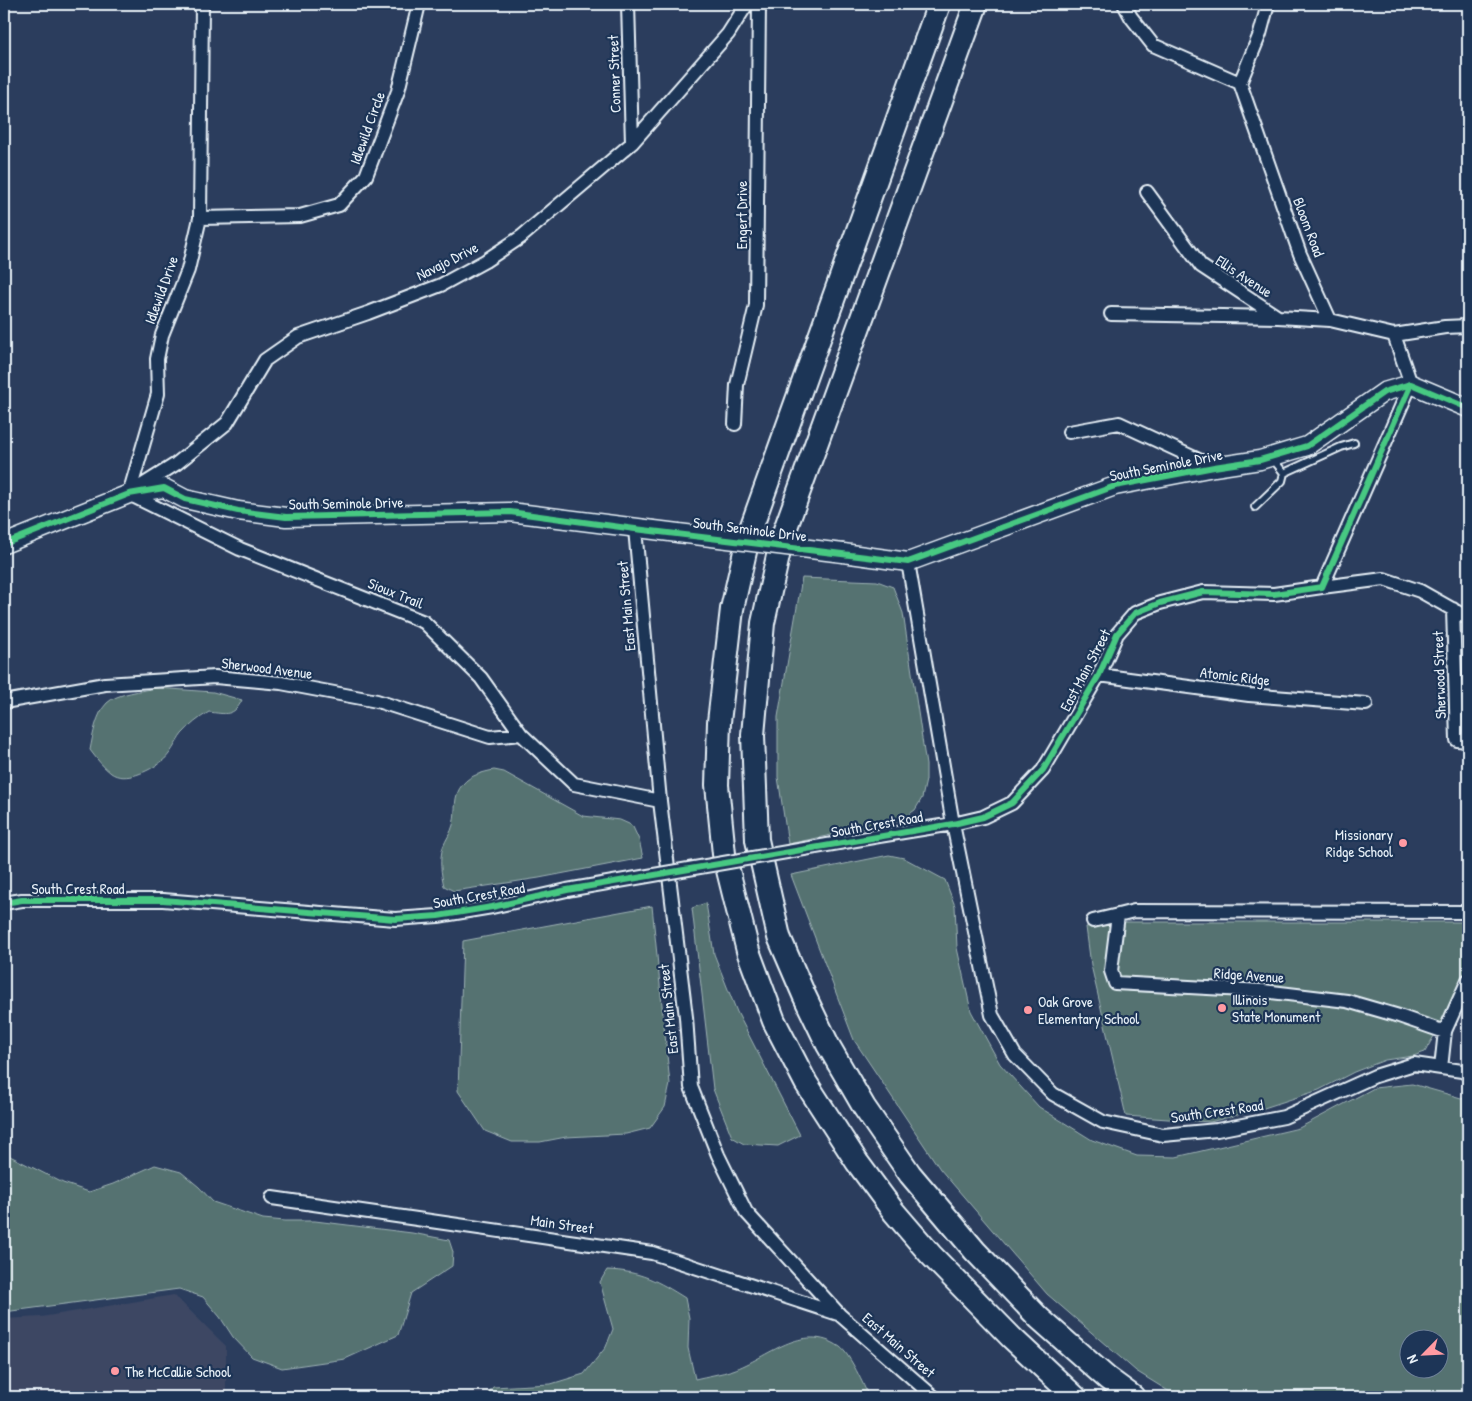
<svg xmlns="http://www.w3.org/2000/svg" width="1472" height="1401" font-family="'Patrick Hand',sans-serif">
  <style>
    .built { fill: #3c4764 }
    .green { fill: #547271; stroke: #9eb2b4; fill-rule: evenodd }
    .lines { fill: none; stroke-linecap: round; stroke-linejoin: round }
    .lane-casing { stroke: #e8f1f8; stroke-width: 10 }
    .street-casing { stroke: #e8f1f8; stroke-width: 16 }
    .secondary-casing { stroke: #e8f1f8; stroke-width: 21 }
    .highway-casing { stroke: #e8f1f8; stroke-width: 26 }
    .lane { stroke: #1d3557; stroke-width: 6 }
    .street { stroke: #1d3557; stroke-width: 12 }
    .secondary { stroke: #1d3557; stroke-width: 18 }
    .highway { stroke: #1d3557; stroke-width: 22 }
    .street-bridge-casing { stroke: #e8f1f8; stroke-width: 16; stroke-linecap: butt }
    .secondary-bridge-casing { stroke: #e8f1f8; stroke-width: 21; stroke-linecap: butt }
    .street-bridge { stroke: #1d3557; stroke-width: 12 }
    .secondary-bridge { stroke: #1d3557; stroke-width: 18 }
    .cycleway-casing { stroke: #1d3557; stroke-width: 9 }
    .cycleway { stroke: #46c982; stroke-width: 6 }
    .poi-dot { fill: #ff9aa2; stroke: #1d3557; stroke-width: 2 }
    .labels { text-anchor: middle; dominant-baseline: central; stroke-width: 4.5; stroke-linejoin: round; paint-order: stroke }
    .street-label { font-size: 15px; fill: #e8f1f8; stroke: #1d3557 }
    .poi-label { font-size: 15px; fill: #e8f1f8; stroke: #1d3557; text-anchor: start }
  </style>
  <rect width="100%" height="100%" fill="#2b3d5d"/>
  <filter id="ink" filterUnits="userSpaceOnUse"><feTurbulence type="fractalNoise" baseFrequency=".02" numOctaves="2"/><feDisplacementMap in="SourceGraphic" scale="10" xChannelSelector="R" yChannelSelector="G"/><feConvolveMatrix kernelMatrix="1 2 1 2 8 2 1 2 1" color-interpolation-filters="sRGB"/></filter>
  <g filter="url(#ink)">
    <!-- built -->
    <path class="built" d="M174,1295L226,1346V1397H4V1319L41,1317Z"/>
    <!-- green -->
    <path class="green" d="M802,578L877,581L893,587L903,613L926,765V780L922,798L915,810L899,821L788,844L778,777V717Z
      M156,688L213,692L242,700C234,717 225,714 209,712C199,718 190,725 182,734C175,743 171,755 161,762C149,771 125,783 111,773C103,767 96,758 90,750C93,735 96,714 107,703C117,693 143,691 156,688Z
      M494,770L504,772L583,816L620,820L629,824L633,827L639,840L643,858L539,878L454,891L444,886C441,873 439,860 443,847C446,839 451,833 453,825C457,810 452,796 463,784C470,775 484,772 494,770Z
      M889,855L904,858L945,880L955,906L957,948L971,1011L1000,1064L1039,1107L1092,1140L1137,1156L1176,1157L1299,1128L1374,1088L1412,1084L1468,1100V1397H1178L1136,1371L1047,1294L940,1169L854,1040L791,875ZM1440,1338V1368H1410V1338Z
      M706,903L714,954L737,1012L800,1135L778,1146L744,1144L732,1137L713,1089L692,908Z
      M652,906L670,1084L665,1107L650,1128L626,1134L566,1137L540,1142H512L485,1131L458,1091L463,941Z
      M1115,922H1466L1468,923C1468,936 1470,950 1468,963C1464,987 1438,1028 1425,1052L1413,1056L1385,1060L1354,1072L1319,1090L1264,1108L1210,1122L1126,1116L1091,965L1086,927Z
      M4,1153L63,1183L89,1192L113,1184L155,1165L181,1172L199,1187L213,1202L263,1219L285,1221H315L412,1233L449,1240L453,1252L452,1266L411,1293L398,1335L345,1359L282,1368L252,1357L233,1337L220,1317L203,1297L179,1289L4,1312Z
      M607,1270C640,1271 658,1281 685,1298L689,1318L688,1348L695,1379C707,1376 721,1374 733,1370C768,1358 802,1321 840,1347C850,1354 864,1386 869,1397H485L493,1387L551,1384L584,1374L606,1347L613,1329L600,1282Z"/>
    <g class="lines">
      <defs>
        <path id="lane" d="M1284,473L1341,447L1354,443
          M1255,507L1282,481L1284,473L1272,458"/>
        <path id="street" d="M628,4L632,143
          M1124,4L1131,17L1153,45L1240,83L1260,34L1268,4
          M1240,83L1300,254L1330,320L1394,335
          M1147,192L1201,266L1278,317L1330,320
          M200,218L300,216L339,205L366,176L398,91L419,4
          M1111,314L1278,317
          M735,424L737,385L756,305L759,4
          M1069,432L1119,423L1214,467
          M133,491L176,464L227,423L265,360L298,337L368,313L441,285L485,261L521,237L632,143L728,34L747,4
          M129,494L240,549L424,622L481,678L521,734L574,784L660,801
          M129,494L158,394L157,359L162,335L188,270L200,218L202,4
          M635,529L660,801L686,1017L691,1087L718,1155L746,1212L840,1315L934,1397
          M908,562L953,824L992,1015L1015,1055L1053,1094L1103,1122L1163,1135L1217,1130L1284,1117L1375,1076L1414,1064L1462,1071L1468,1074
          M1322,587L1384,579L1420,591L1468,618
          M1453,609L1457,740L1468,741
          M1099,675L1249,695L1366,704
          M4,702L105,684L215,677L281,683L377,701L490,737L521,734
          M879,836L953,824L983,817L1012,803L1043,770L1099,675L1117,634L1135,613L1160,603L1203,592L1274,594L1322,587L1411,384L1394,335L1445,327L1468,326
          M4,903L22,900H163L395,919L438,916L492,907L567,890
          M1093,921L1118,915
          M1445,1032L1399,1016L1347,1001L1263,991L1115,983L1111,971L1118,915L1134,911L1468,912
          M1441,1068L1445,1031L1468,980
          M272,1198L652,1253L838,1314"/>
        <path id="secondary" d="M4,544L129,494L164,488L185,499L238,511L286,517L510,512L678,533
          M843,553L908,562L1115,486L1214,467L1260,460L1307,446L1384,392L1411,384L1468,408"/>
        <path id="highway" d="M939,4L749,534L732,609L719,722L717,785L724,854L748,951L774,1021L806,1083L857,1162L894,1212L931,1255L1012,1338L1075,1397
          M976,4L782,538L763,623L753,735L757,840L779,937L804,995L828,1045L864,1107L910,1174L975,1251L1039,1318L1107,1378L1133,1397"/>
      </defs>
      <!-- lane casing -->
      <use href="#lane" class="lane-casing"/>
      <!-- street casing -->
      <use href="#street" class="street-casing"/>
      <!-- secondary casing -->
      <use href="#secondary" class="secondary-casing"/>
      <!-- highway casing -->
      <use href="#highway" class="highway-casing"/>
      <!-- lane -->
      <use href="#lane" class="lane"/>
      <!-- street -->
      <use href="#street" class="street"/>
      <!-- secondary -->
      <use href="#secondary" class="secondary"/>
      <!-- highway -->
      <use href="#highway" class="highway"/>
      <defs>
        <path id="street-bridge" d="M567,890L879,836"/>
        <path id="secondary-bridge" d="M678,533L843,553"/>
      </defs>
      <!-- street-bridge casing -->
      <use href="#street-bridge" class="street-bridge-casing"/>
      <!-- secondary-bridge casing -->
      <use href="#secondary-bridge" class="secondary-bridge-casing"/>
      <!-- street-bridge -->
      <use href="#street-bridge" class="street-bridge"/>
      <!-- secondary-bridge -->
      <use href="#secondary-bridge" class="secondary-bridge"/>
      <defs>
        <path id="cycleway" d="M4,544L129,494L164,488L185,499L238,511L286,517L510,512L635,529L908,562L1115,486L1214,467L1260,460L1307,446L1384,392L1411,384L1468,408
          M4,903L22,900H163L395,919L438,916L492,907L567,890L953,824L983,817L1012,803L1043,770L1099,675L1117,634L1135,613L1160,603L1203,592L1274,594L1322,587L1411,384"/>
      </defs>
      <!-- cycleway casing -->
      <use href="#cycleway" class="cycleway-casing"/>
      <!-- cycleway -->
      <use href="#cycleway" class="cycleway"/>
    </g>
  </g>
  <!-- markers -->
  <g class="poi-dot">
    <circle cx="1403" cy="843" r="5"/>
    <circle cx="1222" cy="1008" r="5"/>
    <circle cx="1028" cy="1010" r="5"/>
    <circle cx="115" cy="1371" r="5"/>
  </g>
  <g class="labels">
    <!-- street labels -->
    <g class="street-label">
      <text transform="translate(614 74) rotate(-92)">Conner Street</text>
      <text transform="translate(367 128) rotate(-70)">Idlewild Circle</text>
      <text transform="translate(741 215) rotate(-90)">Engert Drive</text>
      <text transform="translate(1309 227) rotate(69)">Bloom Road</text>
      <text transform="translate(447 261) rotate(-27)">Navajo Drive</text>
      <text transform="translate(1244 276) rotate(33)">Ellis Avenue</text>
      <text transform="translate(161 290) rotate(-70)">Idlewild Drive</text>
      <text transform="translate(1166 465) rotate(-11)">South Seminole Drive</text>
      <text transform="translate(346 503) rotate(-1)">South Seminole Drive</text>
      <text transform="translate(750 529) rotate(7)">South Seminole Drive</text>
      <text transform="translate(396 593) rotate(22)">Sioux Trail</text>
      <text transform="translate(626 606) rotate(-95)">East Main Street</text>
      <text transform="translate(267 668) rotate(7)">Sherwood Avenue</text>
      <text transform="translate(1085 670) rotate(-62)">East Main Street</text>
      <text transform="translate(1439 675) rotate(-92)">Sherwood Street</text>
      <text transform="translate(1235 676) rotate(7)">Atomic Ridge</text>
      <text transform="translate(877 824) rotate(-10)">South Crest Road</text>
      <text x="78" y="888">South Crest Road</text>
      <text transform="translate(479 895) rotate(-10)">South Crest Road</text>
      <text transform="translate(1249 975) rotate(4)">Ridge Avenue</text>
      <text transform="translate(668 1009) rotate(-96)">East Main Street</text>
      <text transform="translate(1217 1111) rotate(-8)">South Crest Road</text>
      <text transform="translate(562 1224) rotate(8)">Main Street</text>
      <text transform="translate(899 1345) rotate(41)">East Main Street</text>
    </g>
    <!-- poi labels -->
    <g class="poi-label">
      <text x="1393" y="834" text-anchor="end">Missionary<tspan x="1393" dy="17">Ridge School</tspan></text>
      <text x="1232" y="999">Illinois<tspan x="1232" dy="17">State Monument</tspan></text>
      <text x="1038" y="1001">Oak Grove<tspan x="1038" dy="17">Elementary School</tspan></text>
      <text x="125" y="1371">The McCallie School</text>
    </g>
  </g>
  <!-- margin -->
  <rect width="1472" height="1401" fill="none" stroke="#1d3557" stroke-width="20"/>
  <rect x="10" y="10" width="1452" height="1381" fill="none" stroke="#e8f1f8" stroke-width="2" filter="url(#ink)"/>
  <!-- north arrow -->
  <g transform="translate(1424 1354) rotate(246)"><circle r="24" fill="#1d3557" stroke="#6e8097"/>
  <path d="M0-4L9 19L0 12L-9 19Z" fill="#ff9aa2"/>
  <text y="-8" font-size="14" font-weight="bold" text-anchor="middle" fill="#e8f1f8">N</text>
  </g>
</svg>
